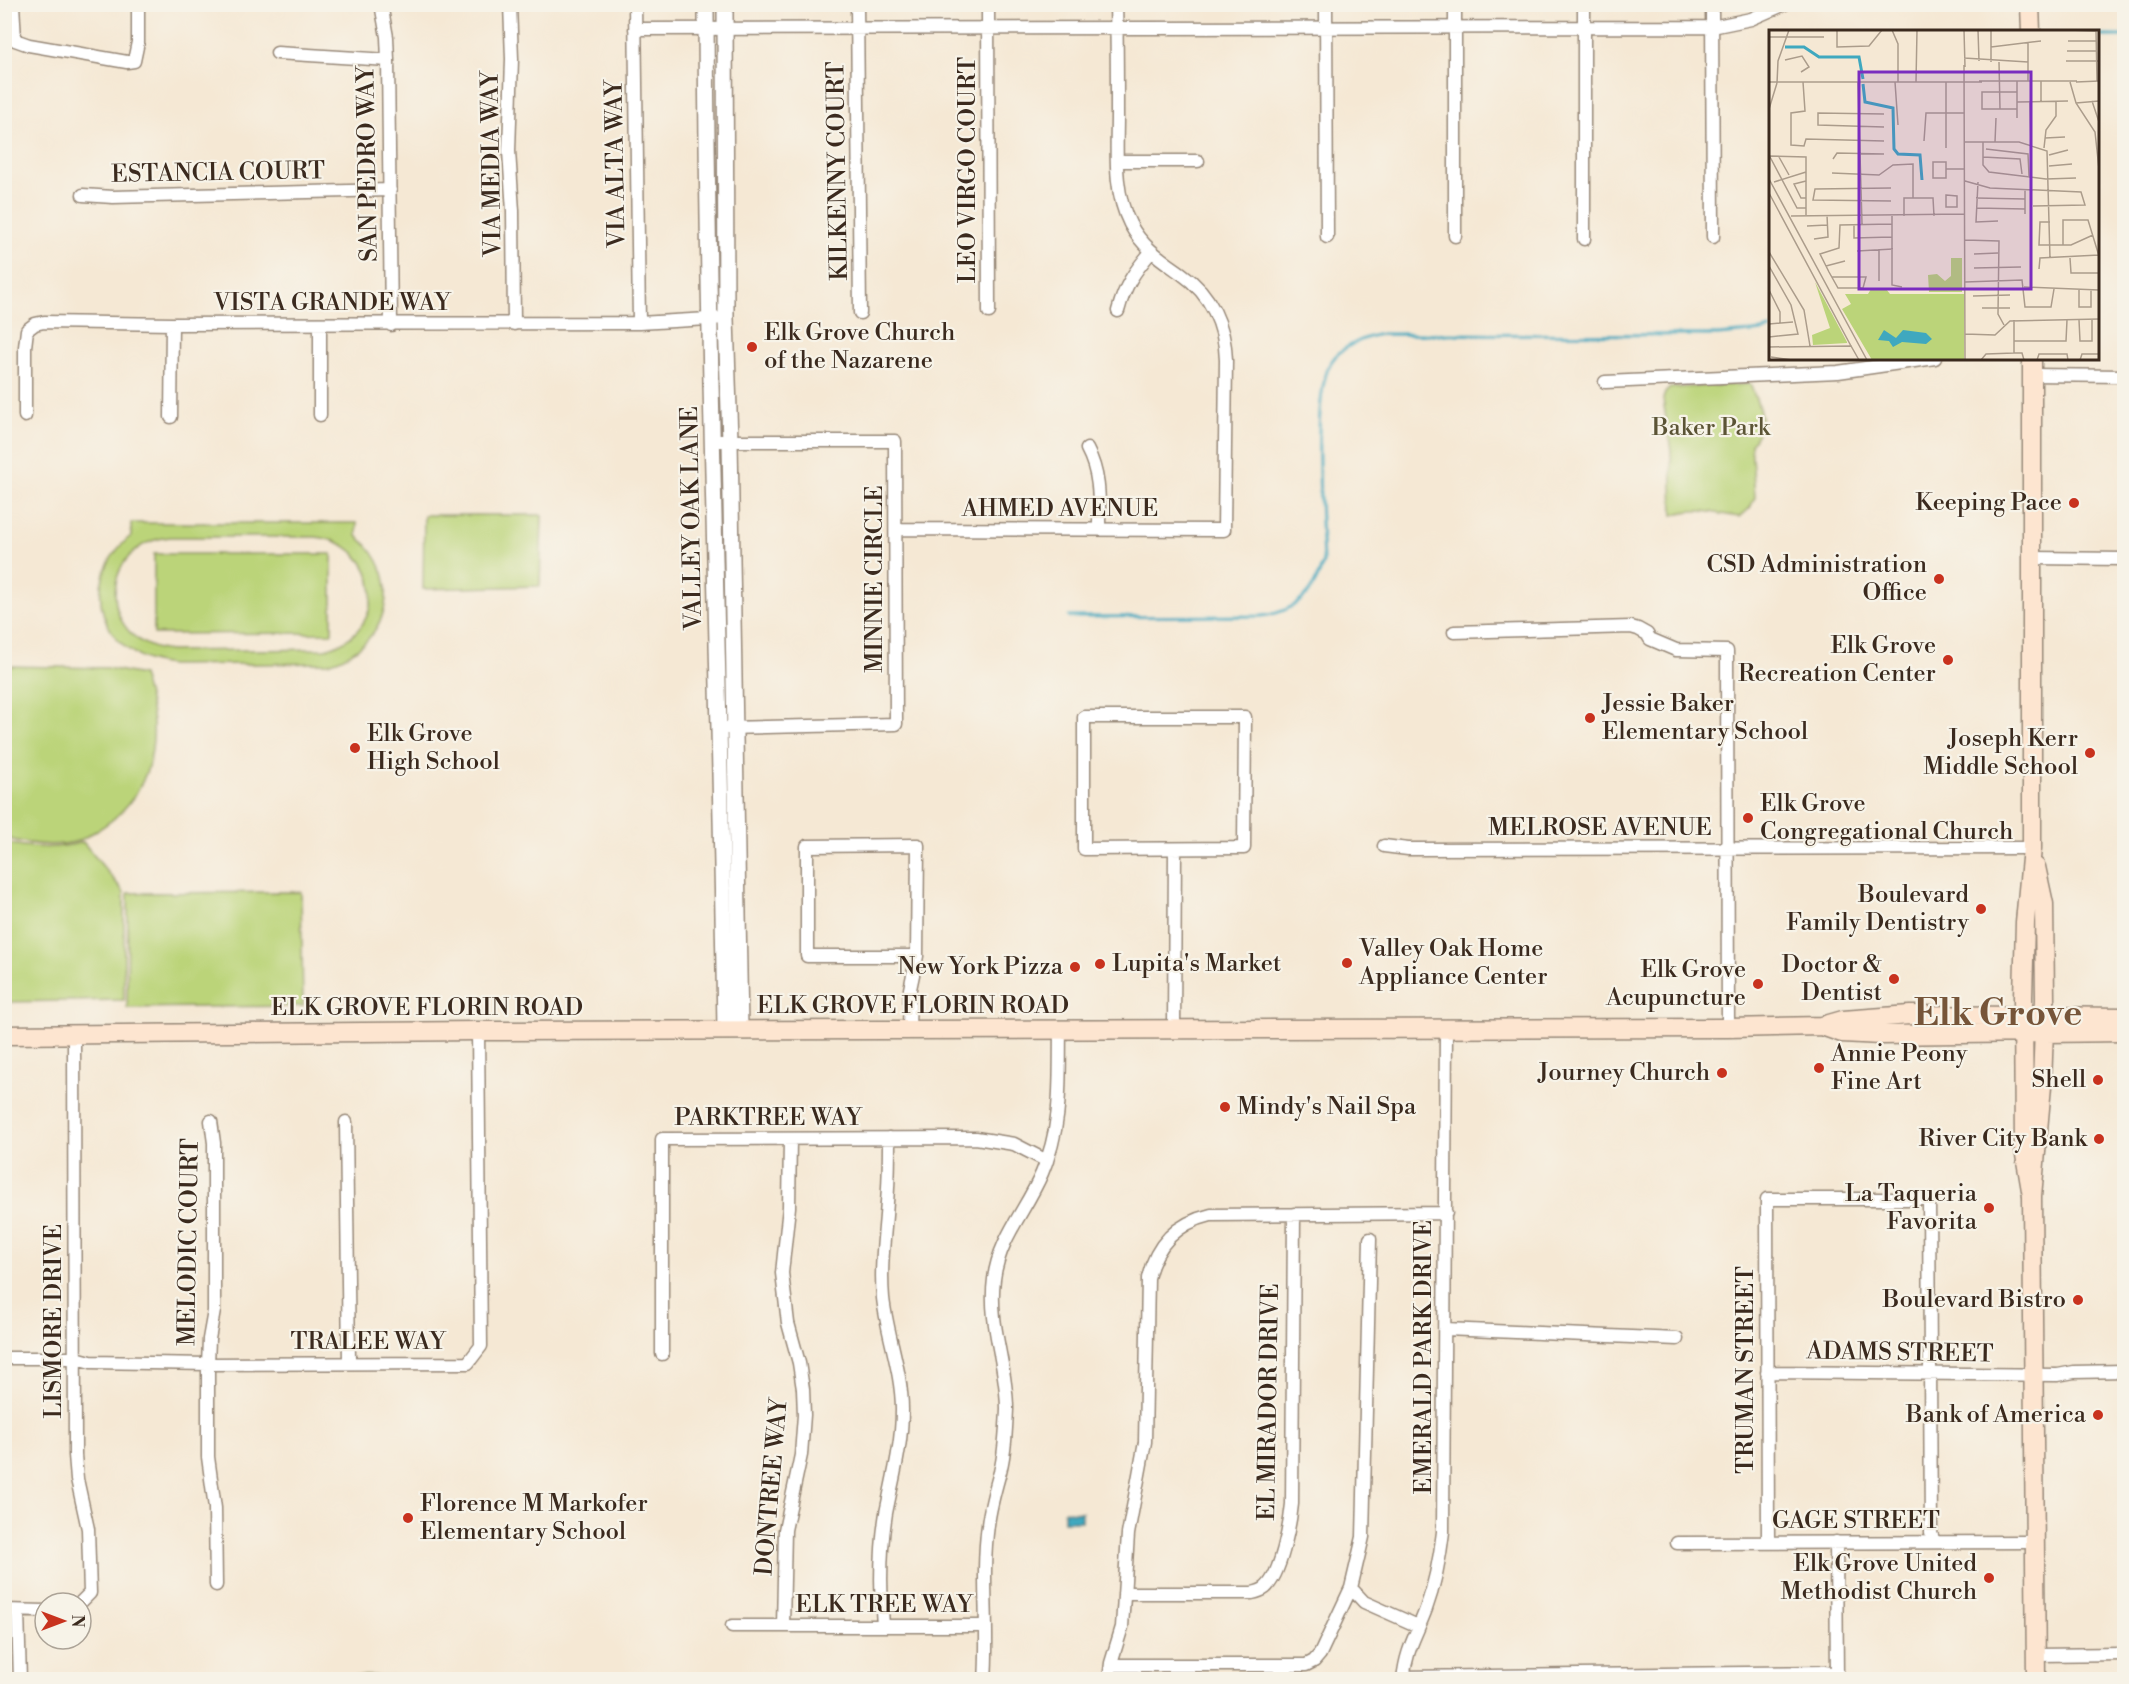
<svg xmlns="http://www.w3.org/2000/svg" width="2129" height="1684" font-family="'Libre Bodoni',serif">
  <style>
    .green { fill: #bbd479; stroke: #7b7f4c; stroke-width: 1.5; fill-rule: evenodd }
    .water { fill: #3fa8bf; stroke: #3d696e; stroke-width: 1.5 }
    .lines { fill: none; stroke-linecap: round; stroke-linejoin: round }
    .stream { stroke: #3fa8bf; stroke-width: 3 }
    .minor-casing { stroke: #988979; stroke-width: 15 }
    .tertiary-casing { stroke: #988979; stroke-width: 18 }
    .secondary-casing { stroke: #988979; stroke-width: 21 }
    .minor { stroke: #fff; stroke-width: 12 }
    .tertiary { stroke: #fff; stroke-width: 15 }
    .secondary { stroke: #fde5d0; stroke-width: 18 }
    .poi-dot { fill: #c8321e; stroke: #f7f3e8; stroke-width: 2 }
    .labels { text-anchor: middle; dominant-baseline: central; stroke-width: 4.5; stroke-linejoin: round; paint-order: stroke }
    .street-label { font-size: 24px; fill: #3b2a1e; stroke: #f7f3e8 }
    .poi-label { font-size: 24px; fill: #3b2a1e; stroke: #f7f3e8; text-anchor: end }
    .park-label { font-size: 24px; fill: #5b5435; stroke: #f7f3e8 }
    .town-label { font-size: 36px; font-weight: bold; fill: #765539; stroke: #f7f3e8 }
    .inset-river { fill: none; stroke: #3fa8bf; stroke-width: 3 }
    .inset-road { fill: none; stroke: #ab9c8b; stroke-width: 1.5 }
    .view { fill: #7b2cbf; fill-opacity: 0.15; stroke: #7b2cbf; stroke-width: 3 }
    .inset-edge { fill: none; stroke: #3b2a1e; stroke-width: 3 }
  </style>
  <rect width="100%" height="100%" fill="#f7f3e8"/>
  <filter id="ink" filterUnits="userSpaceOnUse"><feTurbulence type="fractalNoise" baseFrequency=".0167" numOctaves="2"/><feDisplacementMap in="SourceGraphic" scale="12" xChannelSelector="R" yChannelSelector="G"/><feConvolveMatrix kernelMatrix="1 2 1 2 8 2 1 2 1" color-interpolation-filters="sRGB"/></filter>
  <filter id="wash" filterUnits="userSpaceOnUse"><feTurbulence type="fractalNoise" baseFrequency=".008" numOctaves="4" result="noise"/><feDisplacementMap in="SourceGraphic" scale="24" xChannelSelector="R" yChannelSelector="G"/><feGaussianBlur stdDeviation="1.35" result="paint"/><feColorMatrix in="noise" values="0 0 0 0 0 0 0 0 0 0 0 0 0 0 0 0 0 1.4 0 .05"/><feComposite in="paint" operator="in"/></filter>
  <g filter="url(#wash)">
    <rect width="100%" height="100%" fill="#f5e8d4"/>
    <!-- green -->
    <path class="green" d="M1750,384C1759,408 1769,421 1751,444L1755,497L1750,508L1740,517C1713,514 1700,506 1673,515L1671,451L1663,399L1665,393L1670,388Z
      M424,515H542L540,586L423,589Z
      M131,523H357V536C408,578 388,647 328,663L171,665C101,659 75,581 131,536ZM171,537H315C385,543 392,632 325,649L171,651C97,645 96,543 171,537Z
      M154,554H332V633L154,634Z
      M5,666L107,668L142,675C148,696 155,717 153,739C151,779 129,813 94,832C89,835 83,839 78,841C55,848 27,844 5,838Z
      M83,842L124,892V1000L5,1002V843C32,848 56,850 83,842Z
      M301,892L303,1006L127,1008L128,893Z
      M312,1675L419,1677V1679L312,1680Z"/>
    <!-- water -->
    <path class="water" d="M1064,1511L1082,1512V1521H1064Z"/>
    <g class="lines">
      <!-- stream -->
      <path class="stream" d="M2098,36H2124
        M1069,617L1262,616C1296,611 1314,595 1323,562C1322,521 1309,386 1334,358C1344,346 1367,336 1382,334L1718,335L1763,331L1770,329"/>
    </g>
  </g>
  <g filter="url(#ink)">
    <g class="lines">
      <defs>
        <path id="minor" d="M13,4L15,40L29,45L127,62L134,61L138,42V4
          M381,4L387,37L388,60L391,325
          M510,4L512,59L509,151L513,211L514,324
          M635,4L639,323
          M857,4L860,313
          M988,4L989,312
          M1326,4L1327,237
          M1455,4V236
          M1584,4V239
          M1712,4L1713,237
          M635,29L1712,27L1751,19L1785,4
          M277,53L388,60
          M1117,161H1198
          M83,195L113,197L390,190
          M1118,311C1125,285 1134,272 1151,252
          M2031,375L2124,376
          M1605,382L1838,372L1935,358
          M320,415V324
          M25,416V347L27,330L35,324L44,322L172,324L639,323L726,318
          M171,417L172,324
          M713,441H895L896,724L727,728
          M1087,449C1101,475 1099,501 1099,530
          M896,529L1224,530L1226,360C1225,326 1211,294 1182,274C1161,259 1142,247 1130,224C1113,191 1117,151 1117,115C1117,78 1117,41 1116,4
          M2032,558L2124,559
          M1454,632L1631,627L1638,629L1647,634L1650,639L1676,650L1727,651L1728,1028
          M1084,717H1245L1244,848L1084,849Z
          M918,845L917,956H807V846Z
          M1384,846L1408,849L2032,848
          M909,1030L910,989L917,956
          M1174,1030L1175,849
          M74,1034L75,1455L77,1479L88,1529L90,1593L80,1603
          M211,1121L214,1143V1311L209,1339L208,1364V1457L215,1508L216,1585
          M346,1122L349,1362
          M1445,1329L1677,1339
          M662,1354V1139L976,1138L1014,1144L1047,1161
          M4,1358H76L91,1362L208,1364L468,1363L481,1346L478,1031
          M1767,1372L2058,1375L2074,1372L2124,1371
          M1768,1542L1767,1199H1929L1931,1533L1934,1542
          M1836,1542L1837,1680
          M1677,1543L2035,1542
          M1351,1588L1364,1602L1418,1626
          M1124,1593H1252C1257,1592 1261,1591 1265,1588C1281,1575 1290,1524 1292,1504L1294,1214
          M4,1610L45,1611
          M18,1611L20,1680
          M732,1626H985
          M783,1626L785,1530L801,1455L804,1415L803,1389L799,1363L788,1323L782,1273L789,1207L790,1139
          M883,1626C880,1588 880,1550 886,1513C893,1478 902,1445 902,1410C902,1371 887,1335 883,1298C880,1265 885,1234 887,1202C889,1181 889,1160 889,1138
          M2036,1655L2124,1654
          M1111,1663L1121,1665H1306L1314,1661L1320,1654L1351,1588L1363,1537L1370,1239
          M1403,1677L1824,1672L1837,1674
          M985,1680C989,1628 981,1576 988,1525C990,1507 995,1490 1000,1472C1005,1452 1006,1431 1007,1409C1007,1365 988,1324 994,1279C999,1238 1027,1209 1042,1173C1063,1125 1059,1080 1060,1030
          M1109,1680L1111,1663L1122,1627L1128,1534L1145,1442L1148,1278C1156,1244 1177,1223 1211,1215L1446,1213
          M1403,1680C1406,1649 1416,1636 1426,1609C1435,1584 1440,1558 1443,1532L1446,1029"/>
        <path id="tertiary" d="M706,4C707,347 720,688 725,1030
          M725,4L726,318L730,441L740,1030"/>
        <path id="secondary" d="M2030,4L2031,32
          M2032,358V848L2025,922L2023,997L2024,1149L2032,1196
          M2036,867L2044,904L2045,999L2042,1086L2032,1196L2036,1680
          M1822,1026L1842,1033L1881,1035L2124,1032
          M4,1035L478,1031L1728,1028L1822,1026L1843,1020L1910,1015L2124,1017"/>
      </defs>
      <!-- minor casing -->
      <use href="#minor" class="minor-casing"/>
      <!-- tertiary casing -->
      <use href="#tertiary" class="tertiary-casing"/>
      <!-- secondary casing -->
      <use href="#secondary" class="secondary-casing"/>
      <!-- minor -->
      <use href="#minor" class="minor"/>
      <!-- tertiary -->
      <use href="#tertiary" class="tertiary"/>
      <!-- secondary -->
      <use href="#secondary" class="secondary"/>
    </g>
  </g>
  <!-- markers -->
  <g class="poi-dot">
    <circle cx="752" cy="347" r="6"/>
    <circle cx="2074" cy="503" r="6"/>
    <circle cx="1939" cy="579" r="6"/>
    <circle cx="1948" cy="660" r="6"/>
    <circle cx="1590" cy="718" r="6"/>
    <circle cx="355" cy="748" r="6"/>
    <circle cx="2090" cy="753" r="6"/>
    <circle cx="1748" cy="818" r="6"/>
    <circle cx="1981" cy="909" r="6"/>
    <circle cx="1347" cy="963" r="6"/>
    <circle cx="1100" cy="964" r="6"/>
    <circle cx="1075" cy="967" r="6"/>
    <circle cx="1894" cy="979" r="6"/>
    <circle cx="1758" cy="984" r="6"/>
    <circle cx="1819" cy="1068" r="6"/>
    <circle cx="1722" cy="1073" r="6"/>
    <circle cx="2098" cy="1080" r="6"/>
    <circle cx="1225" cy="1107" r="6"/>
    <circle cx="2099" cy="1139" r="6"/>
    <circle cx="1989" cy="1208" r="6"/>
    <circle cx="2078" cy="1300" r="6"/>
    <circle cx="2098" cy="1415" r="6"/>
    <circle cx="408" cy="1518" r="6"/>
    <circle cx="1989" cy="1578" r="6"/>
  </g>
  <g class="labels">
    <!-- street labels -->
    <g class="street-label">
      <text transform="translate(368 164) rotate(-91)">SAN PEDRO WAY</text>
      <text transform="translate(492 164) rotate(-91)">VIA MEDIA WAY</text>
      <text transform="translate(616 164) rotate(-91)">VIA ALTA WAY</text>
      <text transform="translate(968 170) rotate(-90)">LEO VIRGO COURT</text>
      <text transform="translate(838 171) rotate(-91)">KILKENNY COURT</text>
      <text transform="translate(218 173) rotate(-1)">ESTANCIA COURT</text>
      <text x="332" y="303">VISTA GRANDE WAY</text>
      <text x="1060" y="509">AHMED AVENUE</text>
      <text transform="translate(692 518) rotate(-91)">VALLEY OAK LANE</text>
      <text transform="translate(875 579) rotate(-90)">MINNIE CIRCLE</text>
      <text x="1600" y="828">MELROSE AVENUE</text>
      <text x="913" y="1006">ELK GROVE FLORIN ROAD</text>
      <text x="427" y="1008">ELK GROVE FLORIN ROAD</text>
      <text x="768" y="1118">PARKTREE WAY</text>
      <text transform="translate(189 1242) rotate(-89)">MELODIC COURT</text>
      <text transform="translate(54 1321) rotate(-90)">LISMORE DRIVE</text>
      <text x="368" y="1342">TRALEE WAY</text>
      <text transform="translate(1900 1353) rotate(1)">ADAMS STREET</text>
      <text transform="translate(1424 1357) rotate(-90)">EMERALD PARK DRIVE</text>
      <text transform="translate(1746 1370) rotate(-90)">TRUMAN STREET</text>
      <text transform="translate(1269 1402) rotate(-89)">EL MIRADOR DRIVE</text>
      <text transform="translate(772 1487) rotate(-85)">DONTREE WAY</text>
      <text x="1856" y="1521">GAGE STREET</text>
      <text x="884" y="1605">ELK TREE WAY</text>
    </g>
    <!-- poi labels -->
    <g class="poi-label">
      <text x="764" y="333" text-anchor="start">Elk Grove Church<tspan x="764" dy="28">of the Nazarene</tspan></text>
      <text x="2062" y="503">Keeping Pace</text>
      <text x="1927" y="565">CSD Administration<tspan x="1927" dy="28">Office</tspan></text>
      <text x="1936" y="646">Elk Grove<tspan x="1936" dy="28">Recreation Center</tspan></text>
      <text x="1602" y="704" text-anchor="start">Jessie Baker<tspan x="1602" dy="28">Elementary School</tspan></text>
      <text x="367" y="734" text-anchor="start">Elk Grove<tspan x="367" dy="28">High School</tspan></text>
      <text x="2078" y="739">Joseph Kerr<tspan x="2078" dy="28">Middle School</tspan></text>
      <text x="1760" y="804" text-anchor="start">Elk Grove<tspan x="1760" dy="28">Congregational Church</tspan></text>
      <text x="1969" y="895">Boulevard<tspan x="1969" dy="28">Family Dentistry</tspan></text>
      <text x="1359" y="949" text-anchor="start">Valley Oak Home<tspan x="1359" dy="28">Appliance Center</tspan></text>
      <text x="1112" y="964" text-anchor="start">Lupita's Market</text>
      <text x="1882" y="965">Doctor &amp;<tspan x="1882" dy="28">Dentist</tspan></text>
      <text x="1063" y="967">New York Pizza</text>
      <text x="1746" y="970">Elk Grove<tspan x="1746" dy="28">Acupuncture</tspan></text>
      <text x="1831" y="1054" text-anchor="start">Annie Peony<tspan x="1831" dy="28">Fine Art</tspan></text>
      <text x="1710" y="1073">Journey Church</text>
      <text x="2086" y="1080">Shell</text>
      <text x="1237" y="1107" text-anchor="start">Mindy's Nail Spa</text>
      <text x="2087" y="1139">River City Bank</text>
      <text x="1977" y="1194">La Taqueria<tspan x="1977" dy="28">Favorita</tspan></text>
      <text x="2066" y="1300">Boulevard Bistro</text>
      <text x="2086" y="1415">Bank of America</text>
      <text x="420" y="1504" text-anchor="start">Florence M Markofer<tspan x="420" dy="28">Elementary School</tspan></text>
      <text x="1977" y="1564">Elk Grove United<tspan x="1977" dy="28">Methodist Church</tspan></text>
    </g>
    <!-- park labels -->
    <g class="park-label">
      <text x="1711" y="428">Baker Park</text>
    </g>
    <!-- town labels -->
    <g class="town-label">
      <text x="1998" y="1014">Elk Grove</text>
    </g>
  </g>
  <!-- overview -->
  <g transform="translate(1769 30)">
    <rect width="330" height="330" fill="#f5e8d4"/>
    <path d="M182,228H193V262H160L159,245L168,244L176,251L182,246ZM46,252L78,312V313L44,315L43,305L61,298ZM102,259H117L121,264H195V330H103L73,279L82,274L76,264H99Z" fill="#bbd479"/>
    <path d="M115,300L127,308L134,300L157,303L163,309L157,314L133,312L124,317L120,311L109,310Z" fill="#3fa8bf"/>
    <path class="inset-river" d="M16,17H35L50,27H90L94,49M94,54L96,72L124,78L125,119L129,124L151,125L153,150"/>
    <path class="inset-road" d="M68,0V17L100,16L113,0M123,0L129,14V52M195,0L196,37M209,0L210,31M299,0L327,1M327,0L328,51M0,7H55M299,11H328M259,13V51M222,17L272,11M298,21H328M195,28L259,32M16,30L33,26L40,37L32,42M297,31H330M222,32V0M230,32L231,79M195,35L196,330M210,51H308M248,51V88M272,51V72M0,52H213M34,52L36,81L22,83V115L35,116L37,109L115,111M89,52L93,194M126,52L129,95M147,52L148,0M301,52L307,73L326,102L330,139M307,52L330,51M8,53L9,31L20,0M323,71L330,92M248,72L299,71M261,72L262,116M307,73L330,71M0,79L8,53M248,79H213V62H248M115,84L49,83V95L115,97M276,108L296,107M155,111L157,83H195M195,112H250L278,121L281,228M214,112V135L220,142L277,149L307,148M226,112L227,88M177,118V52M275,118L277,100L287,86V71M217,119L259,124L260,146M0,125L28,178H37M280,125L299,120M1,126L37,127V185M10,127L20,145M214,127L251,129L253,144M64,129L68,123L115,124M164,132H177V148H164ZM280,136L303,134M177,139H196M63,143L110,145L124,135L144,134V168M0,149L98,330M37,151L25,154L32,168H37M196,151L221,158L312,162L316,175L264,176M5,152L37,142M209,152L207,192L229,191M122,158L46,159L44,170L122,171M0,163L82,316M177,165L188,166V177H177ZM207,168L256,169M207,178L256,179M256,184V159M123,185V255L133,257M22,186L196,184M135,186V168H164L165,186M281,192H271L270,215H302L324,205M85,194V208L123,207M38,196L58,195M45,209L59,207L58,185M196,210L230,211L229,284L235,295M294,215V190H319L330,226M110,219V251M88,221L124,219M0,222L35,280L41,316M205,224L229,223M301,228L302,243H330M0,236L22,275L29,304L0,307M57,236L76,231M205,238L252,237M270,239L271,228L330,225M63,247H97L94,258H69L60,242L51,224L70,218L71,195L123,194M196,252L253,250L256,277H282L285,259M255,257L330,260M0,260L11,282V294M310,260V277H322V260M204,266L241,265M213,278H241M245,290V323M310,290L311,311H323V289M0,294L24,292M196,304L226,305L241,291L330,289M245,311H297L298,290M0,317L82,316L90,330M2,327L23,330M212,330L217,324L245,323H253L255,330M268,330L270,324H298L299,330M311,330L313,324H330"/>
    <path class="view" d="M90,42H262V259H90Z"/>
    <rect width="330" height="330" class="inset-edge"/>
  </g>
  <!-- margin -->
  <rect width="2129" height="1684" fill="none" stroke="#f7f3e8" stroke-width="24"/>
  <!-- north arrow -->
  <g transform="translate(63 1621) rotate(90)"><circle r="28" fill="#f7f3e8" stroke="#aca397" stroke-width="1.5"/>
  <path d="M0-4.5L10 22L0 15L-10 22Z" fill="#c8321e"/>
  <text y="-9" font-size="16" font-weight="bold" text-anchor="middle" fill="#3b2a1e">N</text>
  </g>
</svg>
